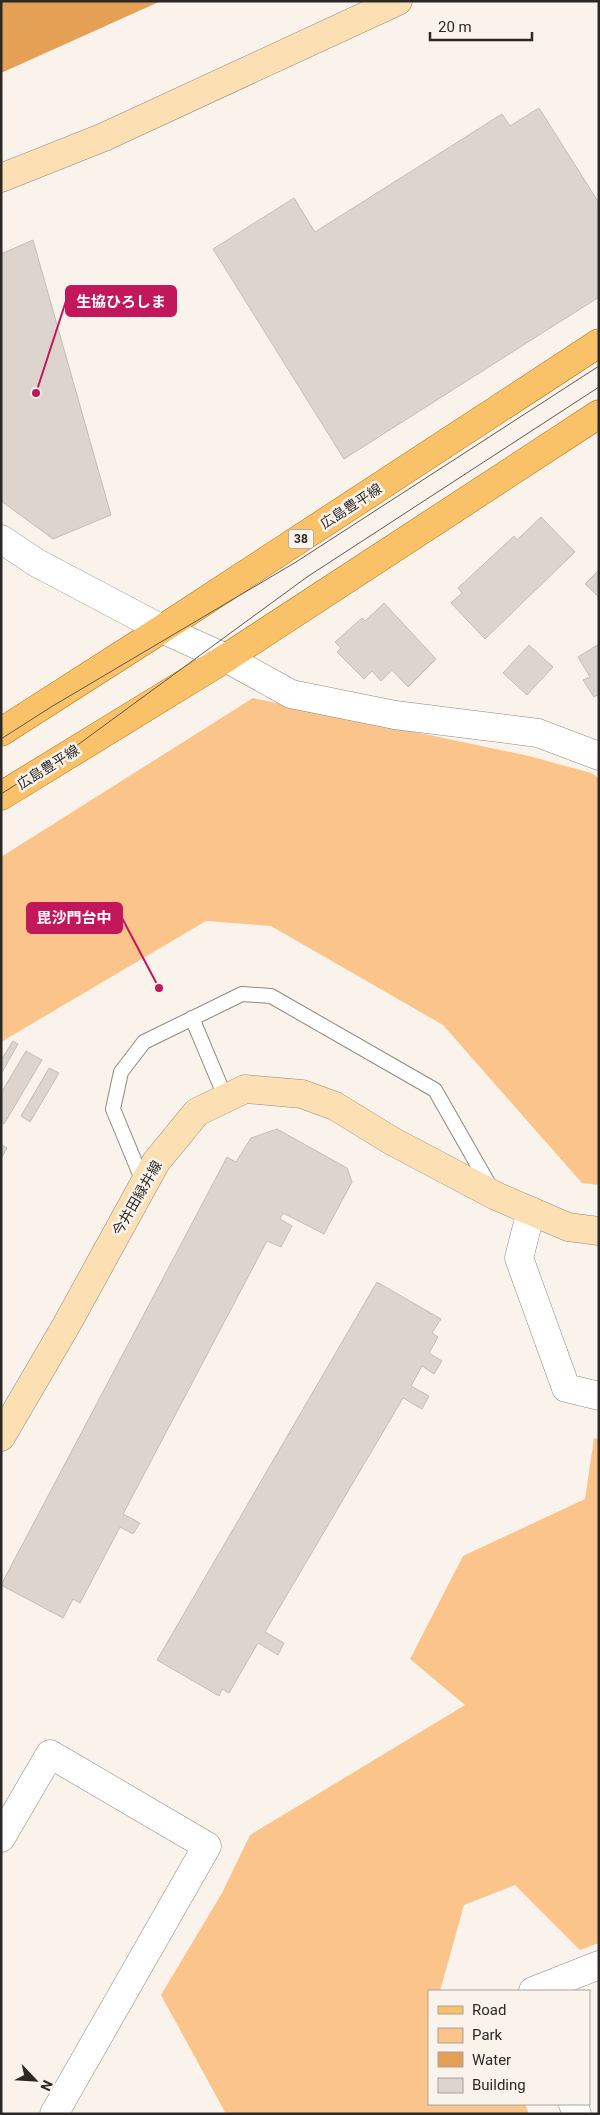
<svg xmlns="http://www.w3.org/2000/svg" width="600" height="2115" font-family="Roboto,'Noto Sans JP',sans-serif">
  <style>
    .green { fill: #fbc48a }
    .water { fill: #e4a155 }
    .building { fill: #dcd5ce; stroke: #c5beb8 }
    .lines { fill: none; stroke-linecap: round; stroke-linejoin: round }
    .lane-casing { stroke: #8e8882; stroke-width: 16 }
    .street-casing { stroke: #8e8882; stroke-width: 29 }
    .secondary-casing { stroke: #8e8882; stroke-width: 29 }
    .primary-casing { stroke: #af7210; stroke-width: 29 }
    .lane { stroke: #fff; stroke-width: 14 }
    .street { stroke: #fff; stroke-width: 28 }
    .secondary { stroke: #fce0b4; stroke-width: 28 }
    .primary { stroke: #fac268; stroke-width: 28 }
    .tram { stroke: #5d5a56; stroke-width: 1 }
    .labels { text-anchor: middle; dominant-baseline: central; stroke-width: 5; stroke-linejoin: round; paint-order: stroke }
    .shield { fill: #faf3ec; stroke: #696661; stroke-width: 1 }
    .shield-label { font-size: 12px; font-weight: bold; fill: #2b2926 }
    .street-label { font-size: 14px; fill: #2b2926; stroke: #faf3ec }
    .leader { fill: none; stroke: #c2185b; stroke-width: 2 }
    .callout-dot { fill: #c2185b; stroke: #faf3ec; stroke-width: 2 }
    .callout { fill: #c2185b; stroke: #c2185b; stroke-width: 2 }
    .callout-label { font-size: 15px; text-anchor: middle; font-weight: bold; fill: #fff }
  </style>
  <rect width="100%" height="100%" fill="#faf3ec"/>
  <!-- green -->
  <path class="green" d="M253,698L529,756L591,773L599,778V1185L582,1183L443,1025L271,926L206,921L1,1042V857Z
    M594,1438L599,1439V1943L580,1950L515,1885L464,1905L440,1991H429V2104H525L529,2114H226L161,1995L222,1893L250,1835L465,1705L410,1659L463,1556L585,1499Z"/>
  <!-- water -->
  <path class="water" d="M1,1H161L1,73Z"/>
  <!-- building -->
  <path class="building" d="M539,108L599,203V297L344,459L213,249L294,198L315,232L502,114L510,126Z
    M33,240L111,515L53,539L1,501V254Z
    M541,517L575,552L485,639L451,603L462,593L458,588L514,536L517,540Z
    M599,570V597L585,584Z
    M384,603L436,659L408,687L392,670L381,681L372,671L364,679L337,652L341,648L335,642L362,618L365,621Z
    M599,644V694L594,697L583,680L590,677L578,657Z
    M529,645L553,667L527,695L503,673Z
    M13,1041L18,1044L1,1074V1060Z
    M26,1051L42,1060L4,1124L1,1122V1093Z
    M49,1068L59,1073L30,1122L21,1116Z
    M277,1129L347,1168L352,1182L324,1234L283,1213L280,1219L292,1226L281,1247L267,1241L123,1514L140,1523L133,1534L120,1527L80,1603L73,1599L63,1618L1,1585L227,1157L236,1162L251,1138Z
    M1,1145L7,1148L1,1159Z
    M377,1282L441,1319L432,1333L438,1337L429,1353L442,1361L434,1374L422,1366L411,1386L429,1396L422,1409L403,1398L265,1632L284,1643L278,1655L258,1643L229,1693L222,1689L219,1696L157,1660Z"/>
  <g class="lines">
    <defs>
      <path id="lane" d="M192,1018L226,1099
        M144,1184L113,1109L121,1072L144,1042L242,994L271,996L435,1090L492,1190"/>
      <path id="street" d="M1,539L37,563L162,629L226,658L291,694L395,715L538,733L599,756
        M531,1211L519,1258L566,1388L599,1396
        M1,1838L50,1754L207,1846L54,2114
        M533,1991L599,1965
        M573,2104L577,2114"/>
      <path id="secondary" d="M1,178L104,137L398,1
        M1,1437L67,1324L156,1162L197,1112L245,1089L302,1094L335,1106L392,1141L496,1196L568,1227L599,1231"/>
      <path id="primary" d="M1,732L162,629L599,343
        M1,796L226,658L599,414"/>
    </defs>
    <!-- lane casing -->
    <use href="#lane" class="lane-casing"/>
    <!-- street casing -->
    <use href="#street" class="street-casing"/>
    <!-- secondary casing -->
    <use href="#secondary" class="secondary-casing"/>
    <!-- primary casing -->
    <use href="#primary" class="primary-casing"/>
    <!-- lane -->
    <use href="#lane" class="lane"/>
    <!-- street -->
    <use href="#street" class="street"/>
    <!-- secondary -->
    <use href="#secondary" class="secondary"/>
    <!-- primary -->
    <use href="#primary" class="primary"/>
    <!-- tram -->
    <path class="tram" d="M1,739L51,707L296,562L599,366
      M1,794L72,749L307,577L599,387"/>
  </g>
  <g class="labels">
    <!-- shield labels -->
    <rect class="shield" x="288.5" y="529.5" width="25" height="19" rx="4"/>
    <g class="shield-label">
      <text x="301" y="539">38</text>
    </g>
    <!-- street labels -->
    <g class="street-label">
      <text transform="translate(351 506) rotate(-33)">広島豊平線</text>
      <text transform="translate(48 767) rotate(-32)">広島豊平線</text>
      <text transform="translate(137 1198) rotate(-60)">今井田緑井線</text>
    </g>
  </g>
  <!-- callouts -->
  <path class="leader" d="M36 393L66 301M159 988L122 918"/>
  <g class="callout-dot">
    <circle cx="36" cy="393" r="5"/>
    <circle cx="159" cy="988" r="5"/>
  </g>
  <g class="callout">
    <rect x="66" y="286" width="110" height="30" rx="5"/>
    <rect x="27" y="903" width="95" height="30" rx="5"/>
  </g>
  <g class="callout-label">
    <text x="121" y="307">生協ひろしま</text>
    <text x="74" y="923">毘沙門台中</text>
  </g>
  <!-- border -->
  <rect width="600" height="2115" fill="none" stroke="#2b2926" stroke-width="5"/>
  <!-- legend -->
  <rect x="428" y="1990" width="162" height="115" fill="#faf3ec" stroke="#a7a29d"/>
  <rect x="438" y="2006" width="25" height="8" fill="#fac268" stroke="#a7a29d"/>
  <text x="472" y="2015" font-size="15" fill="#2b2926">Road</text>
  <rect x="438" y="2028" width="25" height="15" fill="#fbc48a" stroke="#a7a29d"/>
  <text x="472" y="2040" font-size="15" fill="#2b2926">Park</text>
  <rect x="438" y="2052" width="25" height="15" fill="#e4a155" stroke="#a7a29d"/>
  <text x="472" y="2065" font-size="15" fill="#2b2926">Water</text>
  <rect x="438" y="2078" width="25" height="15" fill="#dcd5ce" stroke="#a7a29d"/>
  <text x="472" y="2090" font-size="15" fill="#2b2926">Building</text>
  <!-- north arrow -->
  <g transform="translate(35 2080) rotate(115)" stroke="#faf3ec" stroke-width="4" paint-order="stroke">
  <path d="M0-4L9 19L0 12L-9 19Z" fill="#2b2926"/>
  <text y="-8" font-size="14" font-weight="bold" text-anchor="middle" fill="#2b2926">N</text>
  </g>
  <!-- scale -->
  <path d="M430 32v8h102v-8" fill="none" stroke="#2b2926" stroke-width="2.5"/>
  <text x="438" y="32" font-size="15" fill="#2b2926" stroke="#faf3ec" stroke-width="4" paint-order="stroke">20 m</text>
</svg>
